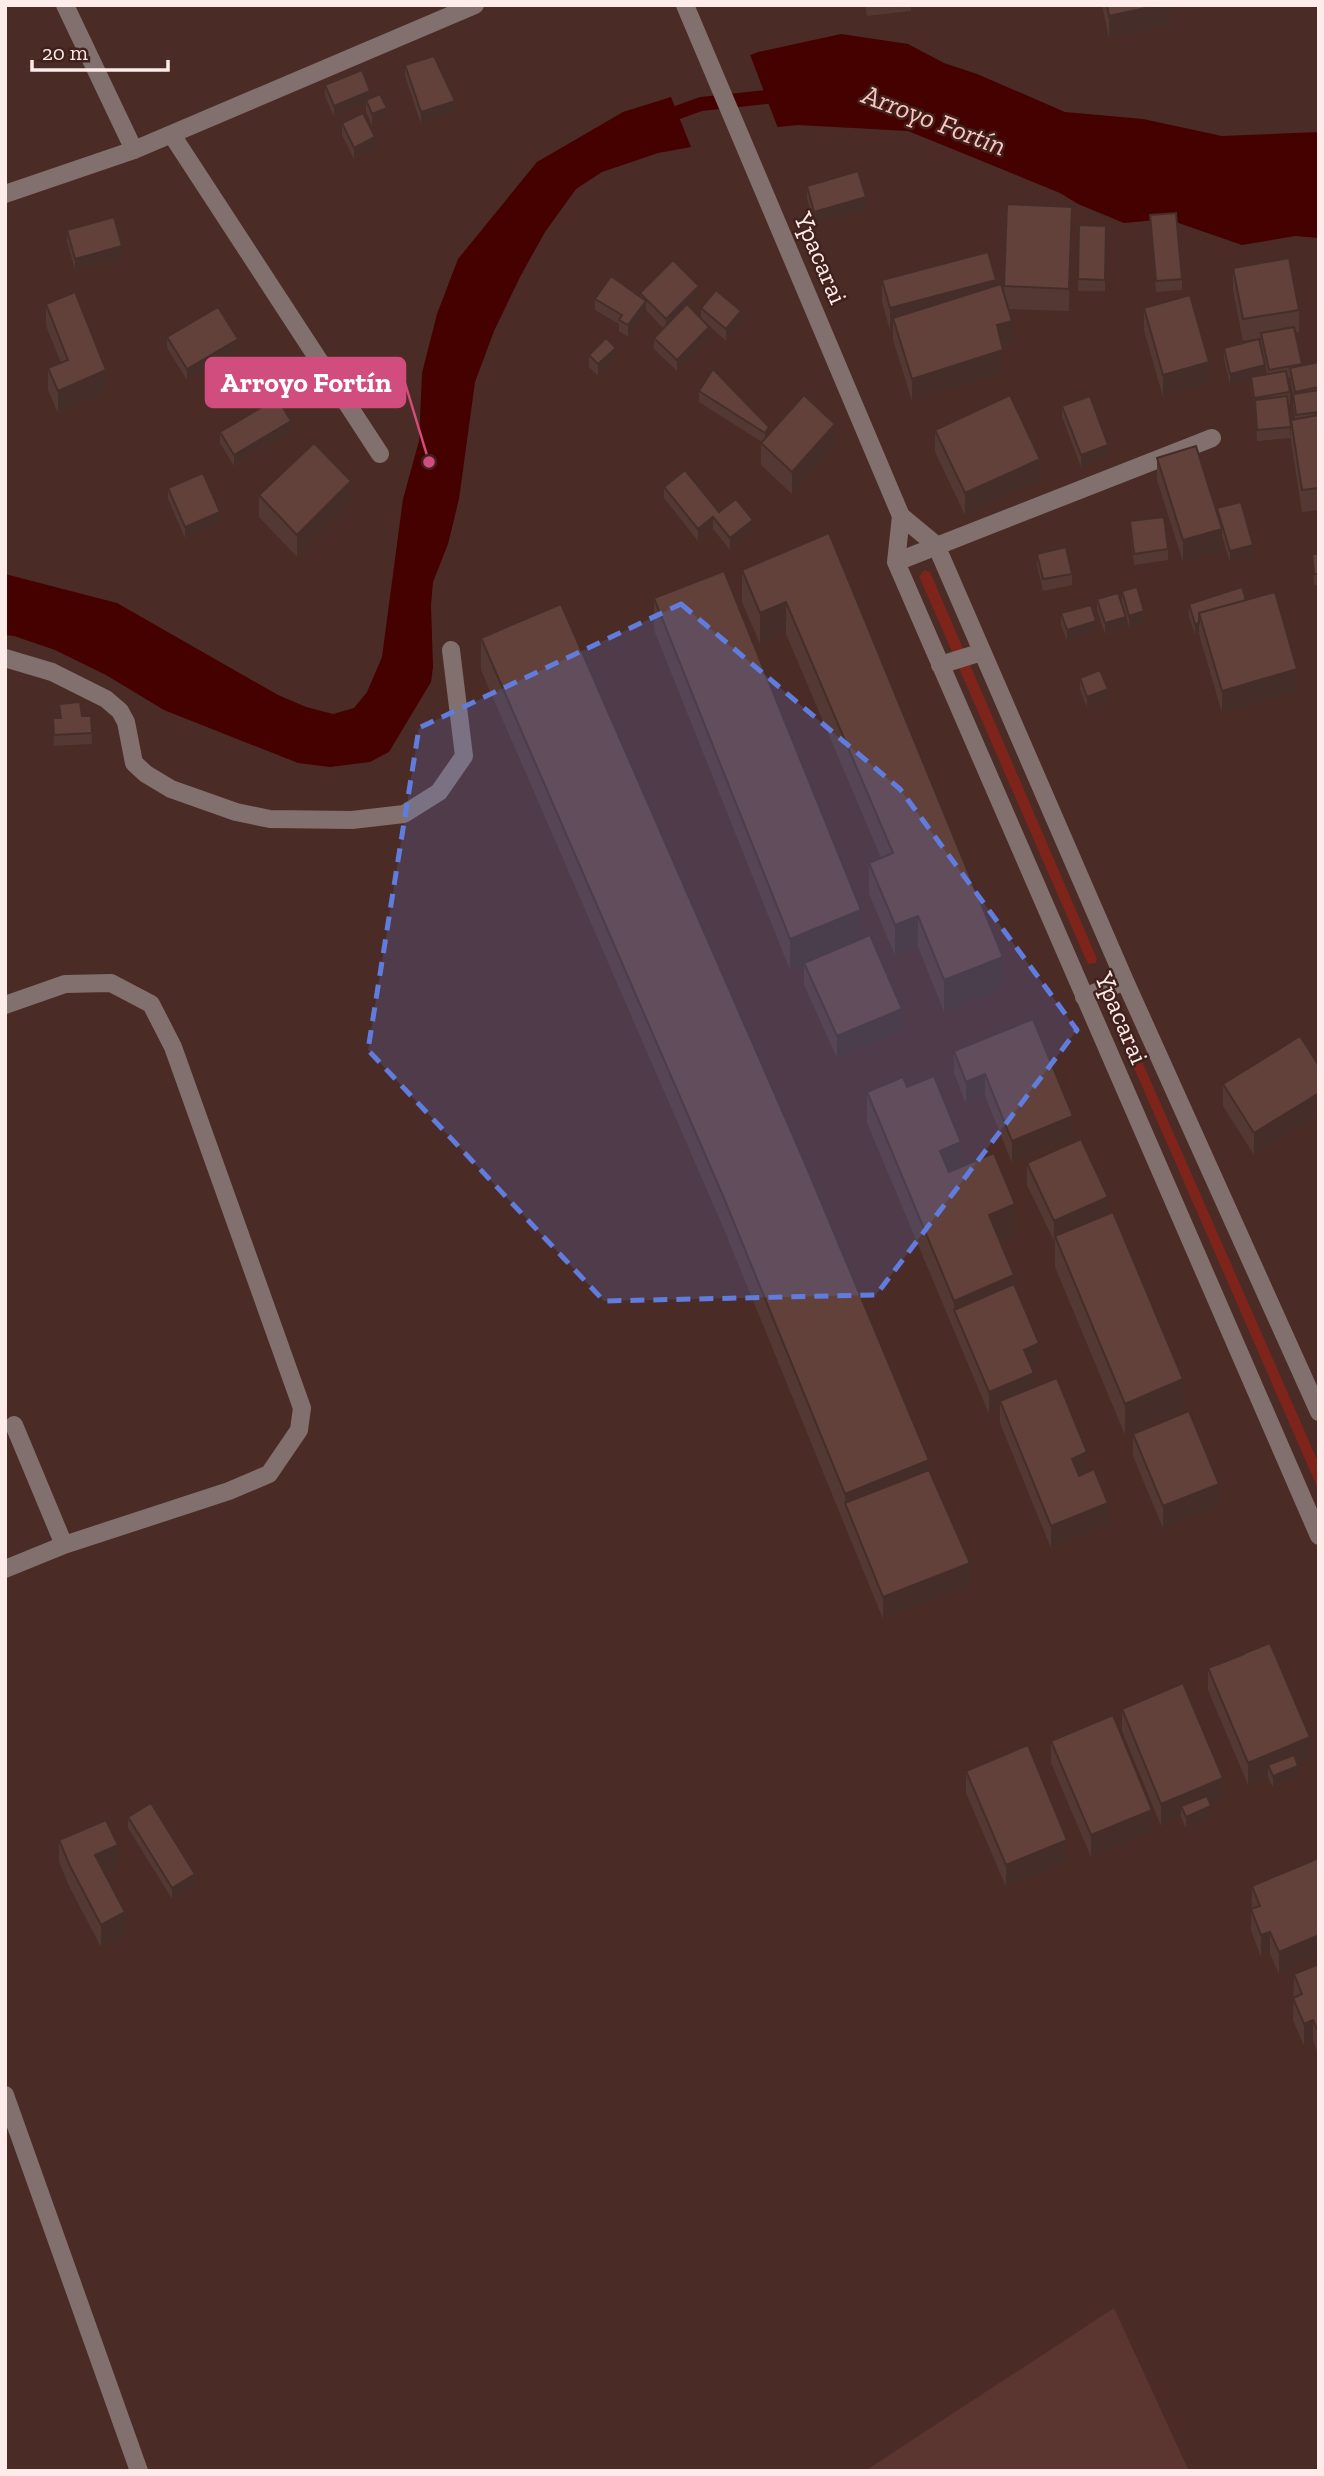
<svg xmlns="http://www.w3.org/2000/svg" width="1324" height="2476" font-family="'Zilla Slab',serif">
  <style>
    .built { fill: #5b352f }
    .green { fill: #7e241b }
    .water { fill: #450000 }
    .pier { fill: #4b2b26 }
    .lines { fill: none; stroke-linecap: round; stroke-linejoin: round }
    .stream { stroke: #450000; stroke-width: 14 }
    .minor { stroke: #81706d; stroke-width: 18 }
    .wall { fill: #543833 }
    .shaded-wall { fill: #452e29 }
    .building { fill: #62413b; stroke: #452e29; stroke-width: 2 }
    .marked { fill: #607ddd; fill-opacity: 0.2; stroke: #607ddd; stroke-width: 5; stroke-dasharray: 14 9; stroke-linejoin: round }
    .labels { text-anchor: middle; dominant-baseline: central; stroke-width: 5; stroke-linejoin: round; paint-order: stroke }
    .street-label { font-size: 26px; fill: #fdece9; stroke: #40211d }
    .water-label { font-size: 28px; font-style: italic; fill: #fbc6bd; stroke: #40211d }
    .leader { fill: none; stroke: #d14d7e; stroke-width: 2.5 }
    .callout-dot { fill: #d14d7e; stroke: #40211d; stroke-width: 2.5 }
    .callout { fill: #d14d7e; stroke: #d14d7e; stroke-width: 2.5 }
    .callout-label { font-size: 28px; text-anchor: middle; font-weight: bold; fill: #fff }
  </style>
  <rect width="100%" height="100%" fill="#4b2b26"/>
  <!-- built -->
  <path class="built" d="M1114,2308L1189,2471H865Z"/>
  <!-- green -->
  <path class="green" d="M925,570L930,572L1097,959L1096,963L1089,964L1087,962L919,576Z
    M1126,1032L1130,1034L1319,1464V1491L1121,1038V1035Z"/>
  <!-- water -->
  <path class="water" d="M841,34L908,44L944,63L977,74L1065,112L1143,119L1222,136L1319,132V238L1295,236L1242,245L1167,219L1124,223L1078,204L1060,193L908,131L798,125L768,128L741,59L758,52Z
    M671,97L691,147L658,153L602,172L576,189L545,232L520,277L494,331L475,382L459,499L448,544L433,582L431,605L433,667L431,682L389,752L370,762L330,767L298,763L164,710L106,675L55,650L14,636L5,635V574L117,603L278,695L306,707L333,714L354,708L367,692L382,657L403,499L419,441L422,373L437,314L458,259L537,162L623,112Z"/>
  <!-- pier -->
  <path class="pier" d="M749,52L779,131L765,130L737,60L738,56Z"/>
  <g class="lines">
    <!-- stream -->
    <path class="stream" d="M662,118L701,104L775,96"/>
    <!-- minor -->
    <path class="minor" d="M65,5L134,150
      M685,5L901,516L936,545L1125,981L1319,1412
      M172,135L380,454
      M5,194L134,150L475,5
      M901,516L896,562L1319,1536
      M896,562L1212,438
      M5,658L52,672L106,699L120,711L126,722L134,763L146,774L171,789L236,812L270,819L352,820L404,814L439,792L464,756L451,650
      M940,665L982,652
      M1084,997L1125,981
      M5,1005L65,984L111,983L151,1004L173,1047L302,1408L299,1430L269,1474L229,1491L64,1545L5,1569
      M14,1425L64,1545
      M5,2095L139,2471"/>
  </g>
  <!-- wall -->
  <path class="wall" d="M865,5H911V11L867,16Z
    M1102,5H1170V25L1109,38Z
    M405,65L455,112L421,124L405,76Z
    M325,85L370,98L387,120L372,126L366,111V104L334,117L325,96Z
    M342,123L375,149L354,159L342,135Z
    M807,186L866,209L814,224L807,198Z
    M1007,204L1072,229L1069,311L1008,309L1012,343L1002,346L1003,372L912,401L893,340V329L890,330L882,302V280L996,286L1004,296Z
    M1150,215L1182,279V290L1156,292Z
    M1079,225L1106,226L1105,291H1078Z
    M67,230L122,258L75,270L67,241Z
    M1233,268L1299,310V332H1295L1302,365L1319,362V510L1302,512L1291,442V420L1295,419L1293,405V394L1290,377L1287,378L1290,392V404H1288L1291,438L1257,441L1255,409L1251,388V380L1230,385L1224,359V348L1265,375L1267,374L1261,345V338L1243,341L1233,290Z
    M640,293L699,298L690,307L701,318V308L741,323L726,341L706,323L709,338L677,371L654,349V338L663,328L646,310V312L628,337L619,331V324L595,310V299L640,297Z
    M46,304L106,392L58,413L48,390V368L61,363L46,326Z
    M1144,308L1209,384L1163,397L1144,330Z
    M167,337L238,350L187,380L167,348Z
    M589,355L616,359L598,376L589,367Z
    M699,391L769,434L835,446L792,494L761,465V443L762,442L699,402Z
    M1062,406L1108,457L1081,467L1062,417Z
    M935,430L1040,481L965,515L935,452Z
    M220,432H291L234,466L220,443Z
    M1157,458L1217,514V508L1253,556L1230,562L1222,536V551L1183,562L1157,480Z
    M664,487L719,512L753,532L730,550L713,529L698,541L664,498Z
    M168,488L220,523L185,538L168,499Z
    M259,495L351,503L297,557L259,517Z
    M1130,521L1168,549V560L1134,565L1130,532Z
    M829,533L1003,988L944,1012L918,947L895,956L869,894V863L881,858L786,634L760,644L742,602V570Z
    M1037,554L1072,574V585L1043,591L1037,565Z
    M1312,554H1319V585H1314Z
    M1122,591L1144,622L1129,627L1126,617V628L1105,634L1097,610V599L1126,616L1122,603Z
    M654,598L861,939L902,1031L837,1058L804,985V964L790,970L654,630Z
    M1246,600L1297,691L1222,713L1199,634L1195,635L1189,616V604Z
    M1061,613L1096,632L1067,641L1061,625Z
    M481,638L929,1470L970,1585L883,1619L723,1227L481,670Z
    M1080,678L1108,701L1087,708L1080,689Z
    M59,704L82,716H91L92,744L54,746L53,718H60Z
    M954,1051L1073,1138L1012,1163L985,1096L966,1104L954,1073Z
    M1319,1066L1254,1155L1223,1106V1084Z
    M907,1087L961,1167L1015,1236L1000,1242L1039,1365L1032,1368L1034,1387L1087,1472L1108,1525L1051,1548L1000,1423V1409L989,1414L867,1123V1092Z
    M1027,1163L1108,1214L1183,1411L1125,1435L1055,1267V1243L1027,1185Z
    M1133,1434L1219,1506L1163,1528L1133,1456Z
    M1208,1668L1310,1759L1298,1764V1777L1273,1787L1268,1777L1248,1785L1208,1690Z
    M1122,1709L1223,1800L1211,1805V1818L1186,1828L1181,1817L1161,1826L1122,1731Z
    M1051,1741L1152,1832L1091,1857L1051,1763Z
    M966,1771L1067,1862L1006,1887L966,1793Z
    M128,1817L195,1885L172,1899L128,1828Z
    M59,1840L118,1867L104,1873L125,1934L101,1947L70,1888L59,1862Z
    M1319,1858L1279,1974L1270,1954L1261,1957L1251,1931L1252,1886Z
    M1319,1964V2055L1313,2041L1304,2046L1293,2020L1294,1974Z"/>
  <!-- shaded-wall -->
  <path class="shaded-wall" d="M1159,5H1170V25L1109,38V16Z
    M370,91V103L366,100V104L334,117V106Z
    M455,101V112L421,124V112Z
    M387,108V120L372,126V114Z
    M375,137V149L354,159V148Z
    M866,197V209L814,224V212Z
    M1072,207V229L1069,311V289Z
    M122,246V258L75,270V259Z
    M996,280V302L893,318V329L890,330V308Z
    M699,286V298L666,331V319Z
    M646,301V312L628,337V325Z
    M741,311V323L726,341V329Z
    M1012,321V343L997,347V325Z
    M709,327V338L677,371V360Z
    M238,339V350L187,380V369Z
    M616,348V359L598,376V364Z
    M1003,350V372L912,401V379Z
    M1209,362V384L1163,397V375Z
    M1265,365V377L1230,385V374Z
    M106,370V392L58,413V391Z
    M291,421V432L234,466V455Z
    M835,424V446L792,494V472Z
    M769,427V438L765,444V433Z
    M1108,445V457L1081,467V455Z
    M1040,459V481L965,515V493Z
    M351,481V503L297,557V535Z
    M220,512V523L185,538V527Z
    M713,517V529L698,541V529Z
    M753,520V532L730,550V538Z
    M1222,529V551L1183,562V540Z
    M1253,545V556L1230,562V551Z
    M786,602V634L760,644V613Z
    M1144,611V622L1129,627V616Z
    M1126,617V628L1105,634V623Z
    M1096,621V632L1067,641V630Z
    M1199,623V634L1195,635V624Z
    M1297,669V691L1222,713V691Z
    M1108,689V701L1087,708V697Z
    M861,910V942L790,970V939Z
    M918,916V947L895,956V925Z
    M1003,957V988L944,1012V980Z
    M902,1009V1031L837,1058V1036Z
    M985,1074V1096L966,1104V1082Z
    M1319,1093V1115L1254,1155V1133Z
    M1073,1116V1138L1012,1163V1141Z
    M961,1142V1174L940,1182V1151Z
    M1108,1197V1219L1055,1236L1054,1243V1221Z
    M1015,1204V1236L989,1246V1215Z
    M1014,1275V1306L954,1310V1301Z
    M1039,1343V1365L1024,1372V1350Z
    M1034,1373V1395L1000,1401V1409L989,1414V1392Z
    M1183,1379V1411L1125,1435V1404Z
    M1087,1452V1474L1072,1481V1459Z
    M929,1460V1492L845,1503V1525V1494Z
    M1219,1484V1506L1163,1528V1506Z
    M1108,1503V1525L1051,1548V1526Z
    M970,1563V1585L883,1619V1597Z
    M1310,1737V1759L1272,1775L1268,1765V1777L1248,1785V1763Z
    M1298,1766V1777L1273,1787V1776Z
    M1223,1778V1800L1186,1816L1181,1806V1817L1161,1826V1804Z
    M1211,1806V1818L1186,1828V1817Z
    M1152,1810V1832L1091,1857V1835Z
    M1067,1840V1862L1006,1887V1865Z
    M118,1845V1867L95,1877V1855Z
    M195,1874V1885L172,1899V1888Z
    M125,1912V1934L101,1947V1925Z
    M1270,1932V1954L1261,1957V1935Z
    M1319,1935V1957L1279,1974V1952Z
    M1313,2020V2041L1304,2046V2024Z"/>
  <!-- building -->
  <path class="building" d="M1107,5H1159L1109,16Z
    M434,56L455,101L421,112L405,65Z
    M362,70L370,91L334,106L325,85Z
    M380,94L387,108L372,114L366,100Z
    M363,113L375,137L354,148L342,123Z
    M858,171L866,197L814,212L807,186Z
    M1007,204L1072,207L1069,289L1004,286Z
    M1176,213L1182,279L1156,281L1150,215Z
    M114,217L122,246L75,259L67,230Z
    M1079,225L1106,226L1105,280L1078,279Z
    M988,252L996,280L890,308L882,280Z
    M1289,258L1299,310L1243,319L1233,268Z
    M673,260L699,286L666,319L640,293Z
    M611,276L646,301L628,325L619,320L622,315L595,299Z
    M1001,284L1012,321L997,325L1003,350L912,379L893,318Z
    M716,290L741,311L726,329L701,308Z
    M75,292L106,370L58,391L48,368L68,360L46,304Z
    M1190,295L1209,362L1163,375L1144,308Z
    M687,304L709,327L677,360L654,338Z
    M218,307L238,339L187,369L167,337Z
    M1294,327L1302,364L1269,370L1261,333Z
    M606,338L616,348L598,364L589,355Z
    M1259,339L1265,365L1230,374L1224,348Z
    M1319,362V387L1295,392L1290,368Z
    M713,369L769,427L765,433L699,391Z
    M1286,371L1290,392L1254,398L1251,377Z
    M1319,390V412L1296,415L1293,394Z
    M804,395L835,424L792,472L761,443Z
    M1010,395L1040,459L965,493L935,430Z
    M1090,396L1108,445L1081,455L1062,406Z
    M1287,396L1291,427L1257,430L1255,400Z
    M277,398L291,421L234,455L220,432Z
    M1319,415V488L1302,490L1291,420Z
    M314,443L351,481L297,535L259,495Z
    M1196,446L1222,529L1183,540L1157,458Z
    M685,470L719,512L736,499L753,520L730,538L713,517L698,529L664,487Z
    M203,473L220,512L185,527L168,488Z
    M1241,502L1253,545L1230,551L1217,508Z
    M1164,517L1168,549L1134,554L1130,521Z
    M829,533L1003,957L944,980L918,916L895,925L869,863L893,853L786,602L760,613L742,570Z
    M1066,547L1072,574L1043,579L1037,554Z
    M1312,554H1319V574H1314Z
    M724,571L861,910L790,939L654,598Z
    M1137,587L1144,611L1129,616L1122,591Z
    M1242,587L1246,600L1199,613V623L1195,624L1189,604Z
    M1275,592L1297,669L1222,691L1199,613Z
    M1118,593L1126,617L1105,623L1097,599Z
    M561,604L804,1161L929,1460L845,1494L723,1196L481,638Z
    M1091,605L1096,621L1067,630L1061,613Z
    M1100,670L1108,689L1087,697L1080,678Z
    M80,702L82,716H91L92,733L54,735L53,718H61L59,704Z
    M870,935L902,1009L837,1036L804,963Z
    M1033,1019L1073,1116L1012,1141L985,1074L966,1082L954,1051Z
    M1300,1036L1319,1066V1093L1254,1133L1223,1084Z
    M934,1076L961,1142L940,1151L949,1172L994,1153L1015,1204L989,1215L1014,1275L954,1301L867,1092L903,1077L907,1087Z
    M1081,1139L1108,1197L1054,1221L1027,1163Z
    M1113,1212L1183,1379L1125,1404L1055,1236Z
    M1014,1284L1039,1343L1024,1350L1034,1373L989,1392L954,1310Z
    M1057,1378L1087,1452L1072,1459L1079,1476L1094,1469L1108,1503L1051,1526L1000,1401Z
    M1189,1411L1219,1484L1163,1506L1133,1434Z
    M929,1470L970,1563L883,1597L845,1503Z
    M1270,1643L1310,1737L1248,1763L1208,1668Z
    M1244,1653V1654L1219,1664V1663Z
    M1183,1683L1223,1778L1161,1804L1122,1709Z
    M1113,1715L1152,1810L1091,1835L1051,1741Z
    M1028,1745L1067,1840L1006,1865L966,1771Z
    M1294,1755L1298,1766L1273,1776L1268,1765Z
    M1207,1796L1211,1806L1186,1817L1181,1806Z
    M151,1803L195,1874L172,1888L128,1817Z
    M106,1820L118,1845L95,1855L125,1912L101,1925L70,1866L59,1840Z
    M1319,1858V1935L1279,1952L1270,1932L1261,1935L1251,1909L1260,1906L1252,1886Z
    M1319,1964V2033L1313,2020L1304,2024L1293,1998L1302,1994L1294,1974Z"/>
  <!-- marked area -->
  <path class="marked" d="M681,604L900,789L1077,1030L876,1295L604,1301L368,1050L419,728Z"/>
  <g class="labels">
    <!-- street labels -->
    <g class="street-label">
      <text transform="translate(821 258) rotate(67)">Ypacarai</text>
      <text transform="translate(1122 1018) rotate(67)">Ypacarai</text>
    </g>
    <!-- water labels -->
    <g class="water-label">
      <text transform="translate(934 120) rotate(21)">Arroyo Fortín</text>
    </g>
  </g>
  <!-- callouts -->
  <path class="leader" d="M429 462L405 383"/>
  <circle class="callout-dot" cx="429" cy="462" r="7"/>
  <rect class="callout" x="206" y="358" width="199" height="49" rx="7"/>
  <g class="callout-label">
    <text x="306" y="392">Arroyo Fortín</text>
  </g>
  <!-- border -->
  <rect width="1324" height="2476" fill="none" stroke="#fdece9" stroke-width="14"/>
  <!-- scale -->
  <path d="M32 60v10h136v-10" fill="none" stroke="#fdece9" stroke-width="3.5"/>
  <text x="42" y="60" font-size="21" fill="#fdece9" stroke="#40211d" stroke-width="5" paint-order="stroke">20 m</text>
</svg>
